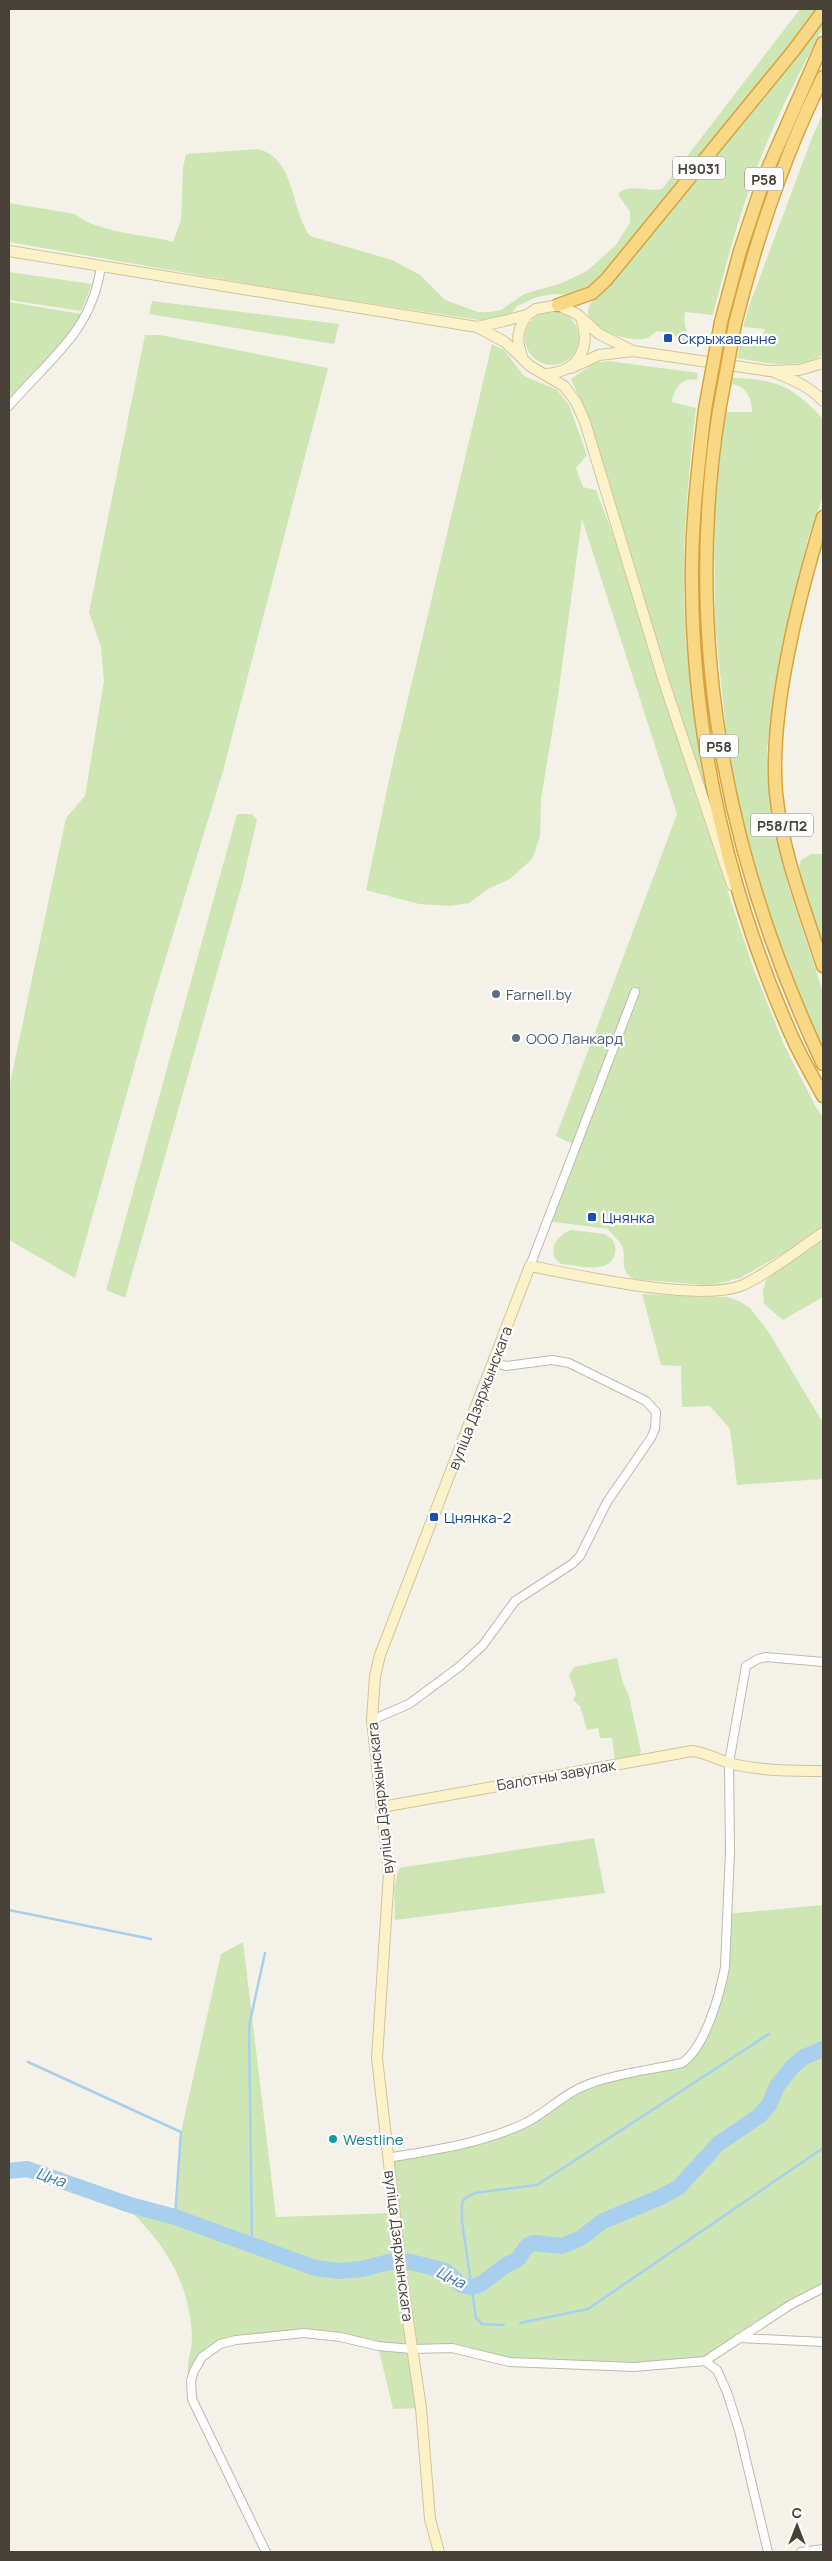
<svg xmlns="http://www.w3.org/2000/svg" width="832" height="2561" font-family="Manrope,sans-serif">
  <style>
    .green { fill: #cee6b3 }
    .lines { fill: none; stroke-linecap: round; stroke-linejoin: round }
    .stream { stroke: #a8cfee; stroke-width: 2.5 }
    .river { stroke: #a8cfee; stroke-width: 16 }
    .minor-casing { stroke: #bfb9ab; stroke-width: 10 }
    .secondary-casing { stroke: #d2c59a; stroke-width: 12 }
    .trunk-casing { stroke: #d7a43f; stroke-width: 15 }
    .minor { stroke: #fff; stroke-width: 8 }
    .secondary { stroke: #fcf2ca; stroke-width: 10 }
    .trunk { stroke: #f9d885; stroke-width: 12 }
    .trunk-bridge-casing { stroke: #d7a43f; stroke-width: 15; stroke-linecap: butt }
    .trunk-bridge { stroke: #f9d885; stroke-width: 12 }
    .transit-dot { fill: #1a4fb4; stroke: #fff; stroke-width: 2 }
    .service-dot { fill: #5c6f8a; stroke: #fff; stroke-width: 2 }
    .culture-dot { fill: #0f9aa8; stroke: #fff; stroke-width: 2 }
    .labels { text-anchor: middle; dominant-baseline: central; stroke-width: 4.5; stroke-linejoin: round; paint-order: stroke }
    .shield { fill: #fff; stroke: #7e7a73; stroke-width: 1 }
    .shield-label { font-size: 14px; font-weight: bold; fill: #474137 }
    .transit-label { font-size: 15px; fill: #164399; stroke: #fff; text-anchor: start }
    .service-label { font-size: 15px; fill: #4e5e75; stroke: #fff; text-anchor: start }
    .street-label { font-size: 15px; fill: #474137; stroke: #fff }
    .culture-label { font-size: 15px; fill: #0d838f; stroke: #fff; text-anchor: start }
    .water-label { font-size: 16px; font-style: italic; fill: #3477af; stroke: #fff }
  </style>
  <rect width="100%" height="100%" fill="#f4f1e9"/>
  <!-- green -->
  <path class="green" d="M800,9H815L768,74L606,271L587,290L575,295L553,294L537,297L517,306L510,315L485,321L290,291L9,242V203L75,214C97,233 145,234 173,242L181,220L183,168L186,154L258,149C296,159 290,208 310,236L392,260L420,275L445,300L478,312H490L501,310L524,294L562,283L587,271L615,246L630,223V211L618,195L620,192C630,184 649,192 662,189Z
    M823,19V27C807,60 788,93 774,126C747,187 729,251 713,315L685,312C683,325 686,332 694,342L692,346L678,341L673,333L657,331C654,333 650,337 647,338C631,344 577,328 590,304C594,296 605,288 611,282L744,122Z
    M823,114V355C798,370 765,363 737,358L739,346H752L760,340L765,329L743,327L748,309L813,135Z
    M9,272L92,284L81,311L9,300Z
    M152,301L339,324L334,344L149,314Z
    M9,302L87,315L9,406Z
    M525 338a27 27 0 1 1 54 0a27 27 0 1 1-54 0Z
    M145,335H160L328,368L223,771L155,993L75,1278L9,1240V1088L66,818L85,796L104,681L101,647L89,612Z
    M492,344L504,350L524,376L557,390L569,405L587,455L576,468L583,487L596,490L624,564L692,785L753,967L784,1045L817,1109L823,1117V1231L740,1278L721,1283L705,1285L633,1279C619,1270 626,1261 623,1248C621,1242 612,1235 608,1229L547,1221L577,1146L556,1136L677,814L582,519L558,696L541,799L540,837L532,859L510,879L488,889L469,903L450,906L419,904L366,890L392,766Z
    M608,361L698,373L697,380C682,377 674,388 672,402L696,408C688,479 681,550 685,622C688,682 698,740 709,799H706L586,412L571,379L594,363Z
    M731,378C776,379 793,386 823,419V496L807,542L782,654L767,748L770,804L788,885L823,992V1047L786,968L752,864L731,778L715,624L714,517L725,412H752C752,398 746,385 730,384Z
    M237,814H252L257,820L242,884L125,1298L106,1290Z
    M811,854H823V953L808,908L799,866L801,860Z
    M571,1230L604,1234L611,1238C615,1243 616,1248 615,1253C610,1276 578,1265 561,1264C545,1253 557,1234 571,1230Z
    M823,1235V1297L783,1320L764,1304L763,1290L766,1280Z
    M642,1294L727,1297L739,1301L750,1308L768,1331L823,1423V1479L737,1485L730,1429L710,1406L682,1407L681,1366L661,1365Z
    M617,1658L623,1683L629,1696L641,1752L638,1757L615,1761L612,1738H600L598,1728L587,1730L580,1706L573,1700L576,1694L569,1675L574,1667Z
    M594,1838L605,1893L395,1920L394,1889L399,1868Z
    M823,1905V2282L705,2361L634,2367L509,2362L452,2348L413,2349L421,2408L393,2409L378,2346L304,2333L236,2340L211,2349L194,2371L192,2399C191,2390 188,2381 188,2372C187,2361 192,2349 192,2338C190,2280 163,2241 123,2204L175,2216L181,2132L221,1954L243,1942L276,2217L393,2213L388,2158L508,2130L589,2084L690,2058L721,1985L727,1914Z"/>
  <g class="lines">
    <!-- stream -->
    <path class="stream" d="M9,1910L151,1939
      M28,2062L181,2132L175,2217
      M252,2244L249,2026L265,1953
      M520,2323L588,2309L823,2148
      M504,2325L482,2324L476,2318L462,2221V2203L465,2198L475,2193L537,2185L769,2034"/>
    <!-- river -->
    <path class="river" d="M9,2171L27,2169L39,2173L130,2205L175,2217L315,2268L339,2271L362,2269L389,2262H411L446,2271L461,2285L471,2287L481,2284L506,2265L517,2260L528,2245L534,2243L562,2246L581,2238L603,2221L661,2197L679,2187L718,2144L759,2116L769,2105L777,2086L793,2066L804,2057L823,2049"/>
    <defs>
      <path id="minor" d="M9,406C49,359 92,332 101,266
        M530,1266L635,992
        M372,1720L409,1704L459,1667L483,1645L515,1601L572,1564L580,1556L607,1502L651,1438L655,1429L656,1412L646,1401L569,1363L552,1360L506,1366L493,1362
        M388,2158C433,2150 479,2144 521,2125C545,2115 563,2093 589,2084C618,2073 651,2070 682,2063C705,2048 720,1994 725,1967L730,1852L729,1763L746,1666L758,1659L766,1657L823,1662
        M739,2338L823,2342
        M705,2361L717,2370L727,2392L739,2430L768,2552
        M266,2552L192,2399L191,2381L194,2371L202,2357L220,2344L236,2340L304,2333L340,2337L378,2346L412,2349L452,2348L509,2362L634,2367L705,2361L790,2305L823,2288
        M801,2552L823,2549"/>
      <path id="secondary" d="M9,251L477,327L505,342L530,366L564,386L576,402L585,422L664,682L732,885
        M477,327L504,321L527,315L536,309L558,305L577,314L599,334L633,351
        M522,356C516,340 517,330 527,315
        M571,368L599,355L633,351L769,371L799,370L823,363
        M776,373C794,380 810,387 823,401
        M546,374C577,372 591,349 582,321
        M382,1807L692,1751C709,1753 721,1762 737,1765C765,1771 794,1771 823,1771
        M439,2552L430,2519L421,2408L403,2287L377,2058L389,1873L372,1720L375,1676L380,1655L530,1266C577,1275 701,1303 743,1285C771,1272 797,1250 823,1233"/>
      <path id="trunk" d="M558,305L592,293L606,280L794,50L823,11
        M721,322L740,251L766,173L823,43
        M735,324C756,240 784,155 823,77
        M705,409C698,468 691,527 692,586C693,740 730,899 793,1039C802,1059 813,1077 823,1096
        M719,411C683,639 725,857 823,1064
        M823,517C799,596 769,712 776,793C782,852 805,910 823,966"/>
    </defs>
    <!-- minor casing -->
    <use href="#minor" class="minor-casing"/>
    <!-- secondary casing -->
    <use href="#secondary" class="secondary-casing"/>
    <!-- trunk casing -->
    <use href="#trunk" class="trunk-casing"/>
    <!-- minor -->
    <use href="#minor" class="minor"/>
    <!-- secondary -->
    <use href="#secondary" class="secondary"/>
    <!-- trunk -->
    <use href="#trunk" class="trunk"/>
    <defs>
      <path id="trunk-bridge" d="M705,409L721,322
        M719,411L735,324"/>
    </defs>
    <!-- trunk-bridge casing -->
    <use href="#trunk-bridge" class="trunk-bridge-casing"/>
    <!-- trunk-bridge -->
    <use href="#trunk-bridge" class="trunk-bridge"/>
  </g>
  <!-- markers -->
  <g class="transit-dot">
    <rect x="663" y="333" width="10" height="10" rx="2.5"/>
    <rect x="587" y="1212" width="10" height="10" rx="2.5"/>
    <rect x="429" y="1512" width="10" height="10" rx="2.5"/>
  </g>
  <g class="service-dot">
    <circle cx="496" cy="994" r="5"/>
    <circle cx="516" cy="1038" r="5"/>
  </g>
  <circle class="culture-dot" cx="333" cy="2139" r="5"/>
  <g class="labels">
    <!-- shield labels -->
    <g class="shield">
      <rect x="673" y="156.5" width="52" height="23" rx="4"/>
      <rect x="745" y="167.5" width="38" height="23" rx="4"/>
      <rect x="700" y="734.5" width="38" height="23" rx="4"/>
      <rect x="751" y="813.5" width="62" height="23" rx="4"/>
    </g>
    <g class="shield-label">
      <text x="699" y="168">Н9031</text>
      <text x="764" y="179">Р58</text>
      <text x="719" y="746">Р58</text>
      <text x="782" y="825">Р58/П2</text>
    </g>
    <!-- transit labels -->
    <g class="transit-label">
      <text x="678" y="338">Скрыжаванне</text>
      <text x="602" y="1217">Цнянка</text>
      <text x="444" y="1517">Цнянка-2</text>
    </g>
    <!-- service labels -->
    <g class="service-label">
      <text x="506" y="994">Farnell.by</text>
      <text x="526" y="1038">ООО Ланкард</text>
    </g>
    <!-- street labels -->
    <g class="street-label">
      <text transform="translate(480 1398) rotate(-69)">вуліца Дзяржынскага</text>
      <text transform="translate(556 1775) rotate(-10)">Балотны завулак</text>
      <text transform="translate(380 1798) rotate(-96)">вуліца Дзяржынскага</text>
      <text transform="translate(399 2246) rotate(83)">вуліца Дзяржынскага</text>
    </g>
    <!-- culture labels -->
    <g class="culture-label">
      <text x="343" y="2139">Westline</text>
    </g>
    <!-- water labels -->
    <g class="water-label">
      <text transform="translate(51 2177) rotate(18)">Цна</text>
      <text transform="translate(451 2277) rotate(26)">Цна</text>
    </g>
  </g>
  <!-- border -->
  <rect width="832" height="2561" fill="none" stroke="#474137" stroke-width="20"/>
  <!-- north arrow -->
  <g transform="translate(797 2526)" stroke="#ffffff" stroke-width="4" paint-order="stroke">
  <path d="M0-4L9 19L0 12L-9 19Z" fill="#474137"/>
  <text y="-8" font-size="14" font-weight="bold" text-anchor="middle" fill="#474137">С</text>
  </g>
</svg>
